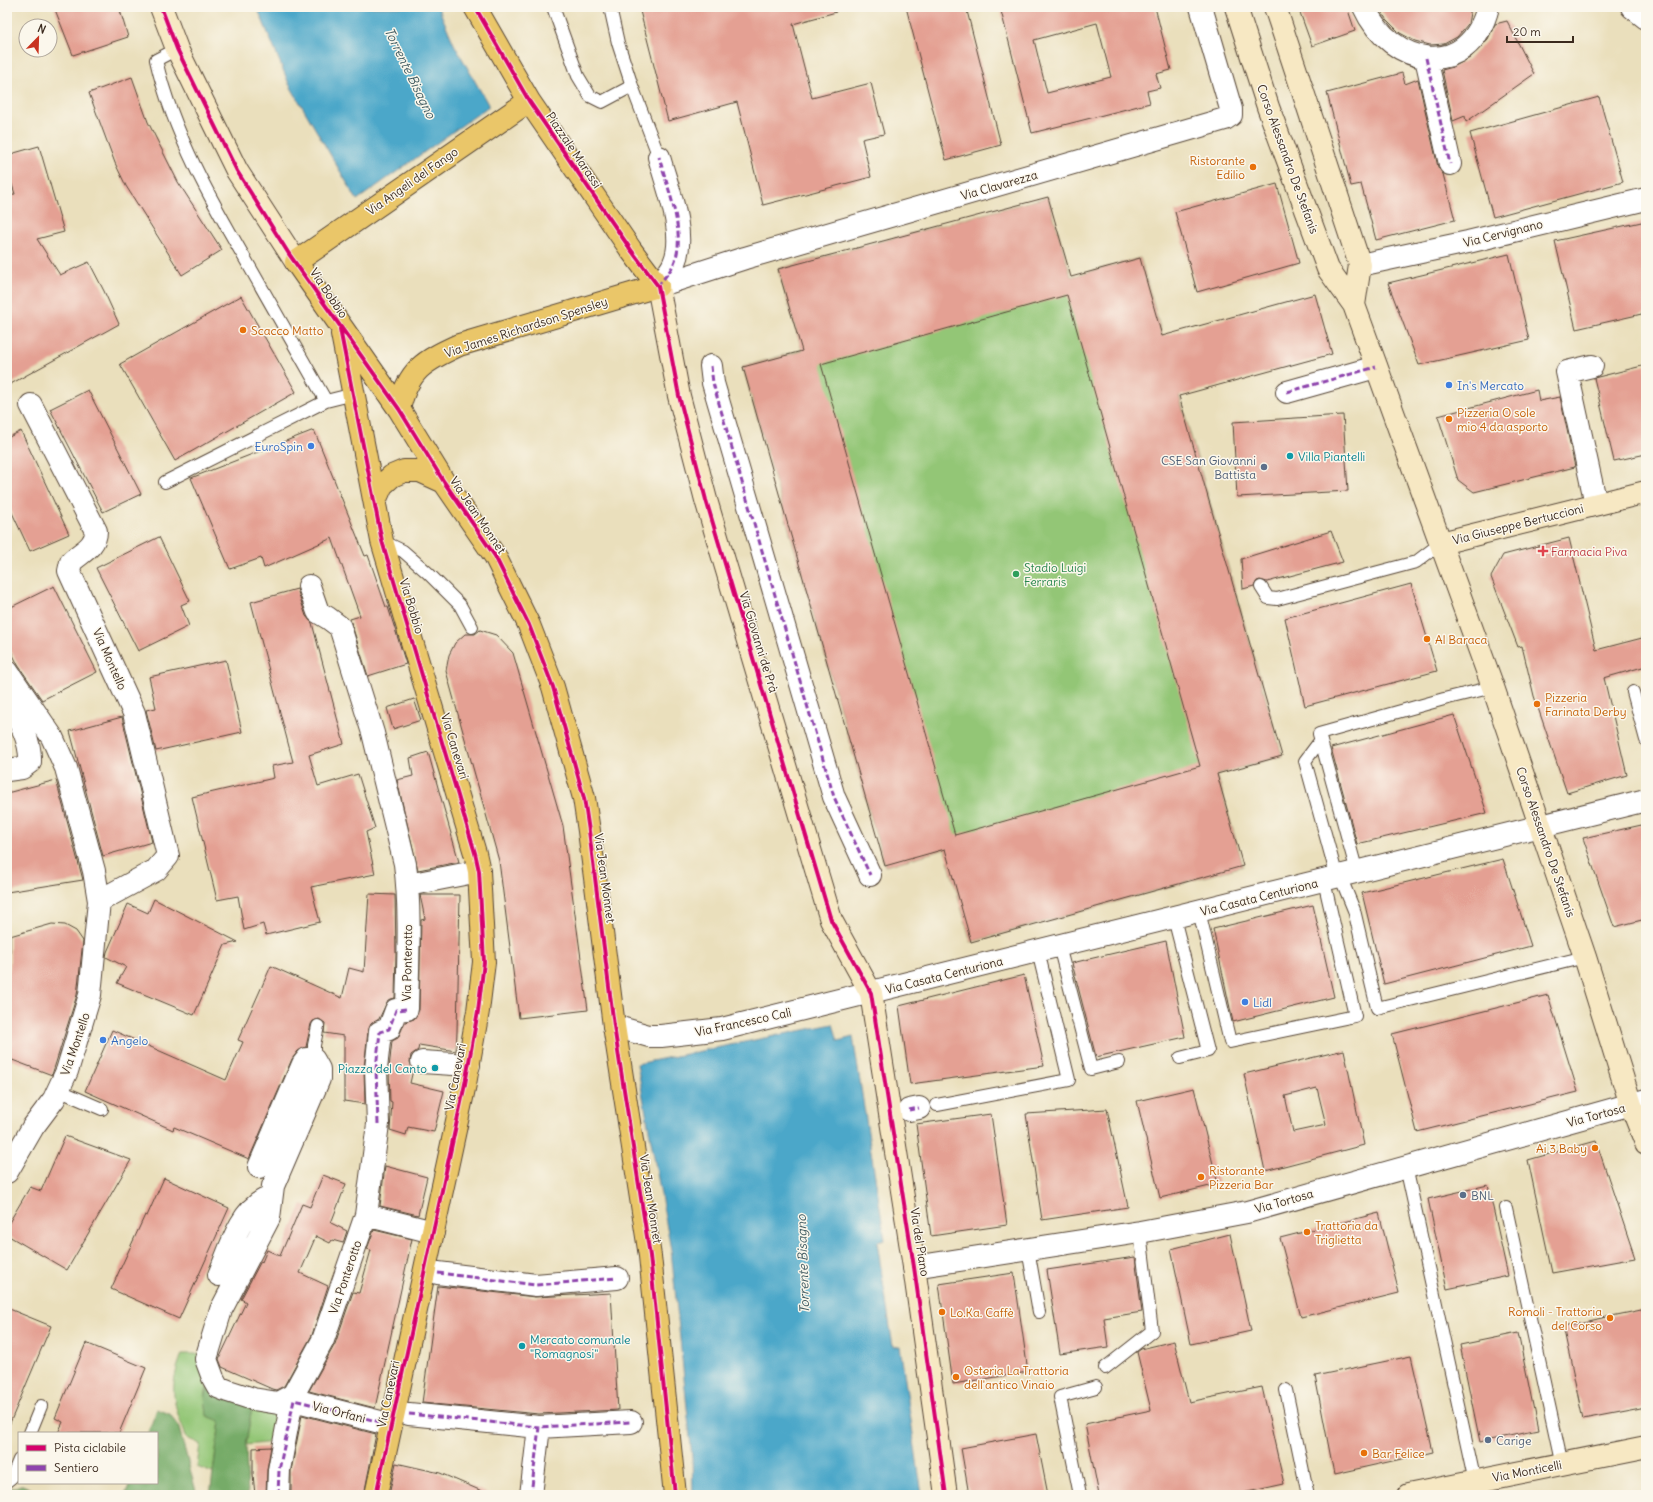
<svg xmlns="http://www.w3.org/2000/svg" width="1653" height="1502" font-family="Delius,sans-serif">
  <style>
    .green { fill: #93c676; stroke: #67784a }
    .forest { fill: #76ab67; stroke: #586a42 }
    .water { fill: #4ba7c9; stroke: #436874 }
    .building { fill: #e4a093; fill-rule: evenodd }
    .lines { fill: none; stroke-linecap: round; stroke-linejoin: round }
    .lane-casing { stroke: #554536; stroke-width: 14 }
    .street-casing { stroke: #554536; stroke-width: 24 }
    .secondary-casing { stroke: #554536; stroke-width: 24 }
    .primary-casing { stroke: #554536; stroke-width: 24 }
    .lane { stroke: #fff; stroke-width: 12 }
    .street { stroke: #fff; stroke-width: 22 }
    .secondary { stroke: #f7e8c3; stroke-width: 22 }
    .primary { stroke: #eac669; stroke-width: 22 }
    .quiet { stroke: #8e44ad; stroke-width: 3; stroke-dasharray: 6 3; stroke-linecap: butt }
    .cycleway-casing { stroke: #fbf7ec; stroke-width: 6 }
    .cycleway { stroke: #d6006c; stroke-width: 4 }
    .food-dot { fill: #e8710a; stroke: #fbf7ec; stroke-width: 1.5 }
    .shop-dot { fill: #3f7fe0; stroke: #fbf7ec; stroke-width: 1.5 }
    .culture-dot { fill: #0f9aa8; stroke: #fbf7ec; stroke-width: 1.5 }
    .service-dot { fill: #5c6f8a; stroke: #fbf7ec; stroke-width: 1.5 }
    .health-dot { fill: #e0444e; stroke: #fbf7ec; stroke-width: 1.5 }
    .leisure-dot { fill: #2e9e5b; stroke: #fbf7ec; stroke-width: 1.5 }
    .labels { text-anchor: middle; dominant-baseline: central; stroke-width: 3; stroke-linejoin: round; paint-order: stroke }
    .street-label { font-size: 12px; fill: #3b2a1e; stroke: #fbf7ec }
    .food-label { font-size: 12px; fill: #c56008; stroke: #fbf7ec; text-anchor: start }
    .shop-label { font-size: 12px; fill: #366cbe; stroke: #fbf7ec; text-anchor: start }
    .culture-label { font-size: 12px; fill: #0d838f; stroke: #fbf7ec; text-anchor: start }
    .service-label { font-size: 12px; fill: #4e5e75; stroke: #fbf7ec; text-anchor: start }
    .health-label { font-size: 12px; fill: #be3a42; stroke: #fbf7ec; text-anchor: start }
    .leisure-label { font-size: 12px; fill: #27864d; stroke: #fbf7ec; text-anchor: start }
    .water-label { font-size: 13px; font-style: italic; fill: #415c62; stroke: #fbf7ec }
  </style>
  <rect width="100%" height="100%" fill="#fbf7ec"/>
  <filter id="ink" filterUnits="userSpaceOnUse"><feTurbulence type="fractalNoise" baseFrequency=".025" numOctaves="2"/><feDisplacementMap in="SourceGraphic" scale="8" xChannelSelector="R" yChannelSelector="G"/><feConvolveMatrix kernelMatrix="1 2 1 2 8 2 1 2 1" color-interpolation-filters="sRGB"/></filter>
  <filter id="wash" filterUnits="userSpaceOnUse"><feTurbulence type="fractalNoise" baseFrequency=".012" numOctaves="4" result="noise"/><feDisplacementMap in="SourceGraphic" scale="16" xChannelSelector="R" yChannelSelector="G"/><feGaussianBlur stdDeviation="0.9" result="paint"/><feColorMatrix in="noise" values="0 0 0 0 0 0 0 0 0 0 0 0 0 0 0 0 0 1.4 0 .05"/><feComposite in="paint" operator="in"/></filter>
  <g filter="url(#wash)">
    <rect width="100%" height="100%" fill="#eadfbc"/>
    <!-- green -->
    <path class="green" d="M1048,197L1071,277L1140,258L1282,756L1217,774L1243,866L971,942L945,849L885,866L743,367L802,350L778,269Z
      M182,1354H195L202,1356L207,1387L205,1397L220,1421L213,1473L197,1467L200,1444L187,1438C173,1404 168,1389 182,1354Z
      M253,1399L278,1403L281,1422L274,1442L246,1445Z"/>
    <!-- forest -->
    <path class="forest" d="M210,1382L253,1399L246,1445L248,1495H210L220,1421L207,1416L205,1397Z
      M157,1409L170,1414L179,1428L197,1495H125L130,1483H157V1433H148Z
      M21,1485H22L46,1495H7V1490Z"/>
    <!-- water -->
    <path class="water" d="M257,7H438L454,44L489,106L357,200L289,84Z
      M833,1024L838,1041L853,1037L885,1240L877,1242L893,1347L900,1346L922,1495H693L692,1457L671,1250L637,1064Z"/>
    <g id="blocks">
      <!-- building -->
      <path class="building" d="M54,7H119L128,37L73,55Z
        M639,7H835L836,12L793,24L812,98L871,83L884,134L862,139L871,177L763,205L737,102L668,121Z
        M906,7H966L1001,145L946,160Z
        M1000,7H1155L1171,70L1156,74L1160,88L1147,91L1150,103L1032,133ZM1097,23L1111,77L1047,93L1034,40Z
        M1298,7H1347L1355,31L1312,46Z
        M1379,7H1471L1468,24L1457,37L1444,44L1430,45L1415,41L1400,33L1386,19Z
        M1507,21L1534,74L1466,122L1465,116L1453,121L1442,70L1453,67L1470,58L1488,39L1495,24Z
        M1402,73L1405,84L1418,79L1438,167L1443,174L1455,220L1376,240L1361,184L1351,186L1327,93Z
        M132,77L148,122L178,182L222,250L182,275L126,186L115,163L89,93Z
        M1599,97L1623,182L1493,217L1470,133Z
        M39,146L64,232L37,239L60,275L89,262L104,291L119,324L7,386V195L15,194L7,169V155Z
        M1277,184L1299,263L1197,292L1175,212Z
        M1048,197L1071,277L1140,258L1162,336L1315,294L1332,354L1179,396L1282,756L1217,774L1243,866L971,942L945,849L885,866L743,367L802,351L778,269ZM1067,295L1200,766L955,835L821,364Z
        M1646,221V313L1576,329L1555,241Z
        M1509,254L1529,340L1419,365L1388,283Z
        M241,296L296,392L175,461L120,364Z
        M1646,365V454L1614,461L1594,378Z
        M88,390L141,494L103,512L50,409Z
        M1537,390L1539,401L1560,397L1575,467L1474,492L1458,480L1438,416Z
        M1343,415L1348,491L1237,497L1233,422Z
        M314,430L365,556L368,555L386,607H388L406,664L368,676L350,619L360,616L332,538L264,568L261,558L230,569L191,478Z
        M21,431L69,534L30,551L7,502V438Z
        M1331,531L1343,562L1267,582L1260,580L1257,581L1254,586L1243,589L1241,559Z
        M159,537L190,601L181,605L189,626L138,651L96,568Z
        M1569,538L1596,650L1646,637V666L1604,678L1627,775L1567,793L1534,696L1522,646L1518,647L1491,577L1503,555Z
        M1411,584L1437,671L1305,706L1285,618Z
        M54,586L97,672L42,700L18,665L7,643V609Z
        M297,589L306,616L312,623L344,744L309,755L318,786L358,774L375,828L366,832L375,874L311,887L320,922L266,935L263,924L244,930L238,896L217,900L192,797L274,778L272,766L293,762L251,602Z
        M480,630L496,635L513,653L563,826L588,1010L519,1018L499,861L446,671L449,655L455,643L465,634H475Z
        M226,660L242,732L156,751L146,710L156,708L149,677Z
        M414,699L421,720L393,729L387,708Z
        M1454,715L1487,813L1357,844L1331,748Z
        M122,717L152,842L103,856L70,731Z
        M428,752L459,862L418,870L397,780L413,776L410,758Z
        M56,780L83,880L7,892V793Z
        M1646,824V919L1614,927L1583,838Z
        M1503,859L1531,946L1384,984L1362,893Z
        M369,894L395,895L396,954L395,998L388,1000L379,1019L371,1024L368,1031L364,1068L365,1104L344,1101V1036L324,1033L325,1023L319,1019L313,1021L311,1024L306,1047L298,1051L292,1059L249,1159L174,1127L173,1130L85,1091L112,1030L226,1080L243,1042L238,1040L271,966L342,998L349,968L364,972Z
        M420,895H460L457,1032L456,1051L419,1045L418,1050L411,1055L410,1062L413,1070L410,1083L444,1091L434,1132L408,1127L406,1135L390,1130L392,1102L390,1101L389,1069L392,1041L398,1038L405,1022L414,1019L419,1010L421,920L425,919Z
        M154,899L238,942L225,945L194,1015L117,983L126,967L106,957L107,952L128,904L148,913Z
        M1313,905L1334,997L1233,1022L1213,929Z
        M52,924L65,925L76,931L83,941L77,995L52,1075L7,1058V982L10,966V936Z
        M1166,941L1185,1037L1096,1057L1072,963Z
        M1024,975L1044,1066L910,1084L899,1006Z
        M1548,995L1578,1092L1417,1132L1392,1034Z
        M1344,1050L1364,1145L1265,1171L1244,1074ZM1317,1088L1326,1125L1293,1132L1285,1096Z
        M1194,1088L1218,1184L1160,1198L1137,1101Z
        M1107,1109L1128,1207L1042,1220L1026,1114Z
        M991,1114L1007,1225L931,1236L916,1124Z
        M65,1136L131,1160L67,1270L7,1235V1226L30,1187L41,1191Z
        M1596,1141L1635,1258L1552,1273L1528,1160Z
        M385,1166L427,1177L418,1215L380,1206Z
        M323,1175L346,1184L331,1223L347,1231L343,1243L332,1240L330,1243L316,1236L300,1273L328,1286L312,1335L284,1386L276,1390L272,1389L222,1367L219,1359L246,1302L241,1299L261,1261L262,1262L267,1250L280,1256L302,1204L310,1207Z
        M164,1178L229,1208L179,1319L111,1289L145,1215L147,1216Z
        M1488,1185L1508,1276L1447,1289L1428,1199Z
        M1379,1213L1399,1293L1301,1317L1280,1238Z
        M374,1230L412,1239L375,1408L309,1391L335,1344L353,1292L359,1293L371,1250L367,1249Z
        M1230,1234L1251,1331L1191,1344L1171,1249Z
        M1135,1257L1142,1312L1104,1318L1108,1347L1060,1354L1047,1270Z
        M1014,1273L1028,1372L953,1384L939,1284Z
        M438,1286L535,1297L611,1293L618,1410L539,1414L422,1403Z
        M7,1308L51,1326L7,1430Z
        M1646,1309V1407L1583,1419L1563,1326Z
        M1518,1333L1538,1430L1480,1442L1460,1345Z
        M1174,1341L1189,1402L1262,1387L1284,1484L1234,1495H1099L1085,1424L1151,1410L1137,1352L1141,1349Z
        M86,1343L146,1368L119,1433H58L63,1422L55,1418Z
        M1411,1356L1433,1452L1334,1474L1315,1376Z
        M302,1415L376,1434L364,1495H291V1471Z
        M1036,1434L1048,1495H969L961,1448Z
        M271,1447L267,1469L266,1495H255L253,1474V1448Z
        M396,1463L440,1473L491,1495H389Z"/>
    </g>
  </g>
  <g filter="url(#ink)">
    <use href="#blocks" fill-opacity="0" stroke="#554536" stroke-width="1"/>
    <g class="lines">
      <defs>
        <path id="lane" d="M553,7L578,76L590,96L602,102L632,86
          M610,7L618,43L632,86L659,157
          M177,49L156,60C173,134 213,204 251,269C276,313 301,357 326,401
          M165,482L326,401L354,394
          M382,541L403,551L428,573L460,605L472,627
          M1261,587L1268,598L1277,599L1416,562L1441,543
          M1633,692L1646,740
          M1320,741L1305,761L1337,877
          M1357,872L1319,734L1444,699L1493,687
          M1340,876L1354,910L1377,1008L1585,957
          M1199,911L1230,1042L1355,1016L1324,881
          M1174,918L1208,1051L1180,1058
          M1059,946L1091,1069L1119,1062
          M314,1060V1045L318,1026
          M58,1090L102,1109
          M937,1105L1069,1080L1038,951
          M1406,1167L1475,1482
          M1506,1208L1562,1465
          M1028,1249L1039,1312
          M1105,1368L1152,1331L1140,1232
          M1286,1390L1308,1495
          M30,1433L41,1406
          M7,1481L12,1477L19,1460
          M1080,1495L1060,1397L1096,1387"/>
        <path id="street" d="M1364,7C1391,67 1469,82 1488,7
          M1632,7L1646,18
          M1426,58L1450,164
          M1360,265L1468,242L1646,199
          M658,286L745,258L1225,119L1231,115V109L1201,7
          M658,286C663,279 671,271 674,263C687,234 667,187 659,157
          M711,366L713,383L834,797L870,875
          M1592,366L1567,372L1596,504
          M1287,392L1376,367
          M31,405L96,531C96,547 81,552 71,562L69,571L134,713L168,856L156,870L99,901
          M7,671L52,737L66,768L94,871L99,901L90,995L67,1071L54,1099L33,1127L7,1172
          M7,702C20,720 31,740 30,762L22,768L7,770
          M408,885L479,871
          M614,1026L649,1036H661L722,1029L1646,800
          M422,1062L469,1065
          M909,1110L919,1108
          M259,1167L303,1064L307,1059L314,1060L319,1069V1079L273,1186L269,1218L221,1310L206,1359L213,1378L218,1387L228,1391L253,1399L278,1403L293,1395
          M366,1215L433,1232
          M914,1267L1140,1232L1247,1212L1646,1100
          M438,1273L536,1285L617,1278
          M219,1275C230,1250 239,1213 264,1200L270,1202
          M294,1400L384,1423
          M409,1414L539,1427
          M278,1495L279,1470L293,1395L323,1340L366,1215L378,1124L376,1069L380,1032L389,1029L396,1010L407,1009C408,961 411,912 405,864L373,733L340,627L328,618L318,612L309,586
          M531,1495L539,1427L631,1422"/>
        <path id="secondary" d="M161,7L177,49L237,171L296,262
          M1236,7L1268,107L1328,269L1354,305L1493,687L1585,957L1631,1105L1646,1143
          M1275,7L1360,265L1354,305
          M658,286L679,396L706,500L831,920L871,993L914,1267L946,1495
          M1441,543L1646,492
          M1408,1495L1646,1447"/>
        <path id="primary" d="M529,101L296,262L399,409L444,482L495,556L529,625L553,687L584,798L589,831L614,1026L650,1256L675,1495
          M342,334L382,541L475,853L479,871L484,962L478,1011L465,1084L376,1495
          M399,409C408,370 424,361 459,345L658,286L631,250L529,101L475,7
          M375,501L382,485L392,476L404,471H420L444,482"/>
      </defs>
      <!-- lane casing -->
      <use href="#lane" class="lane-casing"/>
      <!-- street casing -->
      <use href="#street" class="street-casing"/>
      <!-- secondary casing -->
      <use href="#secondary" class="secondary-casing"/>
      <!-- primary casing -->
      <use href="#primary" class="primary-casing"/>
      <!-- lane -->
      <use href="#lane" class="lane"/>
      <!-- street -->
      <use href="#street" class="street"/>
      <!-- secondary -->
      <use href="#secondary" class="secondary"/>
      <!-- primary -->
      <use href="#primary" class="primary"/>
      <!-- quiet -->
      <path class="quiet" d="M1426,58L1450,164
        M658,286C663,279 671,271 674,263C687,234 667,187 659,157
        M711,366L713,383L834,797L870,875
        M1287,392L1376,367
        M909,1110L919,1108
        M378,1124L376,1069L380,1032L389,1029L396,1010L407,1009
        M438,1273L536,1285L617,1278
        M409,1414L539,1427
        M278,1495L279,1470L294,1400L384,1423
        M531,1495L539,1427L631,1422"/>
      <defs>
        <path id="cycleway" d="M161,7L177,49L237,171L289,254L399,409L444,482L495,556L529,625L553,687L584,798L589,831L614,1026L650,1256L675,1495
          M475,7L529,101L631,250L658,286L679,396L706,500L831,920L871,993L914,1267L946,1495
          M340,329L382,541L475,853L479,871L484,962L478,1011L465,1084L376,1495"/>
      </defs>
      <!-- cycleway casing -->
      <use href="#cycleway" class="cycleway-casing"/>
      <!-- cycleway -->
      <use href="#cycleway" class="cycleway"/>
    </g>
  </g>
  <!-- markers -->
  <g class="food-dot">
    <circle cx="1253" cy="167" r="4"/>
    <circle cx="243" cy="330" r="4"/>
    <circle cx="1449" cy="419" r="4"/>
    <circle cx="1427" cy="639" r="4"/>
    <circle cx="1537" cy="704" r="4"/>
    <circle cx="1595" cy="1148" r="4"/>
    <circle cx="1201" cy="1177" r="4"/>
    <circle cx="1307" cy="1232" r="4"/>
    <circle cx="942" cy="1312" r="4"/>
    <circle cx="1610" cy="1318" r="4"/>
    <circle cx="956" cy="1377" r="4"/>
    <circle cx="1364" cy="1453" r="4"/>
  </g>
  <g class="shop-dot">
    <circle cx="1449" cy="385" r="4"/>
    <circle cx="311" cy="446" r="4"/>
    <circle cx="1245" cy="1002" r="4"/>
    <circle cx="103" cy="1040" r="4"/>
  </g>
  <g class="culture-dot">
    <circle cx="1290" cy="456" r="4"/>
    <circle cx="435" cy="1068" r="4"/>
    <circle cx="522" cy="1346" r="4"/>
  </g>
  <g class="service-dot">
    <circle cx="1264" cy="467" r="4"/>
    <circle cx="1463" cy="1195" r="4"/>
    <circle cx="1488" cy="1440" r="4"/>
  </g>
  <path class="health-dot" d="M1541 545h4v4h4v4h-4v4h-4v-4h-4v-4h4z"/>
  <circle class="leisure-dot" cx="1016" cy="574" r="4"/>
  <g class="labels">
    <!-- street labels -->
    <g class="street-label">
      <text transform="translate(574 150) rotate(56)">Piazzale Marassi</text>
      <text transform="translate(1288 159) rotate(70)">Corso Alessandro De Stefanis</text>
      <text transform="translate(412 181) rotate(-35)">Via Angeli del Fango</text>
      <text transform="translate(999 185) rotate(-16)">Via Clavarezza</text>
      <text transform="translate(1503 233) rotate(-14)">Via Cervignano</text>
      <text transform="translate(329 293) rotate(56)">Via Bobbio</text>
      <text transform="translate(526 327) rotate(-18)">Via James Richardson Spensley</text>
      <text transform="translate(478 515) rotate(56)">Via Jean Monnet</text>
      <text transform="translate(1518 524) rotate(-14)">Via Giuseppe Bertuccioni</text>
      <text transform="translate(412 606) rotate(73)">Via Bobbio</text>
      <text transform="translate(759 642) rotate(73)">Via Giovanni de Prà</text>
      <text transform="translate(110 659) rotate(66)">Via Montello</text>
      <text transform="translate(455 746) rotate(73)">Via Canevari</text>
      <text transform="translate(1546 842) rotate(71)">Corso Alessandro De Stefanis</text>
      <text transform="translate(605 878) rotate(82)">Via Jean Monnet</text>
      <text transform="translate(1259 897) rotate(-14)">Via Casata Centuriona</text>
      <text transform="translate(407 963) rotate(-89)">Via Ponterotto</text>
      <text transform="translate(944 975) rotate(-14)">Via Casata Centuriona</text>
      <text transform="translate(743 1022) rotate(-12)">Via Francesco Calì</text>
      <text transform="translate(75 1044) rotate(-71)">Via Montello</text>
      <text transform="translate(455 1077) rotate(-79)">Via Canevari</text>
      <text transform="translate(1596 1115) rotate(-15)">Via Tortosa</text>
      <text transform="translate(651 1199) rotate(81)">Via Jean Monnet</text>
      <text transform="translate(1284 1201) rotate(-16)">Via Tortosa</text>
      <text transform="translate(920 1242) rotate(81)">Via del Piano</text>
      <text transform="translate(345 1277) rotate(-71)">Via Ponterotto</text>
      <text transform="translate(388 1394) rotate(-78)">Via Canevari</text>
      <text transform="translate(339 1412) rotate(14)">Via Orfani</text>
      <text transform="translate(1527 1471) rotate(-11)">Via Monticelli</text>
    </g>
    <!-- food labels -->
    <g class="food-label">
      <text x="1245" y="160" text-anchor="end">Ristorante<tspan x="1245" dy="14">Edilio</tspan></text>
      <text x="251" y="330">Scacco Matto</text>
      <text x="1457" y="412">Pizzeria O sole<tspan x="1457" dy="14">mio 4 da asporto</tspan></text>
      <text x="1435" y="639">Al Baraca</text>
      <text x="1545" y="697">Pizzeria<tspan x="1545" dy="14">Farinata Derby</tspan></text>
      <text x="1587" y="1148" text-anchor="end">Ai 3 Baby</text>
      <text x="1209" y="1170">Ristorante<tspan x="1209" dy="14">Pizzeria Bar</tspan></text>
      <text x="1315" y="1225">Trattoria da<tspan x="1315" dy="14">Triglietta</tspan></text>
      <text x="1602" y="1311" text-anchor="end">Romoli - Trattoria<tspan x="1602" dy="14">del Corso</tspan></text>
      <text x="950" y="1312">Lo.Ka. Caffè</text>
      <text x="964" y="1370">Osteria La Trattoria<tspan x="964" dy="14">dell'antico Vinaio</tspan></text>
      <text x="1372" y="1453">Bar Felice</text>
    </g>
    <!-- shop labels -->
    <g class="shop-label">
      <text x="1457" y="385">In's Mercato</text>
      <text x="303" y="446" text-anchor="end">EuroSpin</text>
      <text x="1253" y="1002">Lidl</text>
      <text x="111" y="1040">Angelo</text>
    </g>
    <!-- culture labels -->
    <g class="culture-label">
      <text x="1298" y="456">Villa Piantelli</text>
      <text x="427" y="1068" text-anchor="end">Piazza del Canto</text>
      <text x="530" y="1339">Mercato comunale<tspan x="530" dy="14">"Romagnosi"</tspan></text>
    </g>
    <!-- service labels -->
    <g class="service-label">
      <text x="1256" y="460" text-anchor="end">CSE San Giovanni<tspan x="1256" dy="14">Battista</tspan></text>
      <text x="1471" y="1195">BNL</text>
      <text x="1496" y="1440">Carige</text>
    </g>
    <!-- health labels -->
    <g class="health-label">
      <text x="1551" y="551">Farmacia Piva</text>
    </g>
    <!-- leisure labels -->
    <g class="leisure-label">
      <text x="1024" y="567">Stadio Luigi<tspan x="1024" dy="14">Ferraris</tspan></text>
    </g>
    <!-- water labels -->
    <g class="water-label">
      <text transform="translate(410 73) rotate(64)">Torrente Bisagno</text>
      <text transform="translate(803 1264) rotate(-92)">Torrente Bisagno</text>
    </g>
  </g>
  <!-- margin -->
  <rect width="1653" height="1502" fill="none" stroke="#fbf7ec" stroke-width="24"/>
  <!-- legend -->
  <rect x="18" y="1432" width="140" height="52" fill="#fbf7ec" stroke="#aea59a"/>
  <rect x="26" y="1445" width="20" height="6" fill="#d6006c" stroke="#aea59a"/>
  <text x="54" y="1452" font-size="12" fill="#3b2a1e">Pista ciclabile</text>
  <rect x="26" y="1465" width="20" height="6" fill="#8e44ad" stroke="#aea59a"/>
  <text x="54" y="1472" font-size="12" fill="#3b2a1e">Sentiero</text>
  <!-- north arrow -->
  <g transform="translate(38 38) rotate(23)"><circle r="19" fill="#fbf7ec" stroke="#aea59a"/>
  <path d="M0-3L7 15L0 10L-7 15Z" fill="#c8321e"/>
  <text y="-6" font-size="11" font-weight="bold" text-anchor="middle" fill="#3b2a1e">N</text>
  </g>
  <!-- scale -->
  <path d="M1507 36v6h66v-6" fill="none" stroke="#3b2a1e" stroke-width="2"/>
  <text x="1513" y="36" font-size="12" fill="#3b2a1e" stroke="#fbf7ec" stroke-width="3" paint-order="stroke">20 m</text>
</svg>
